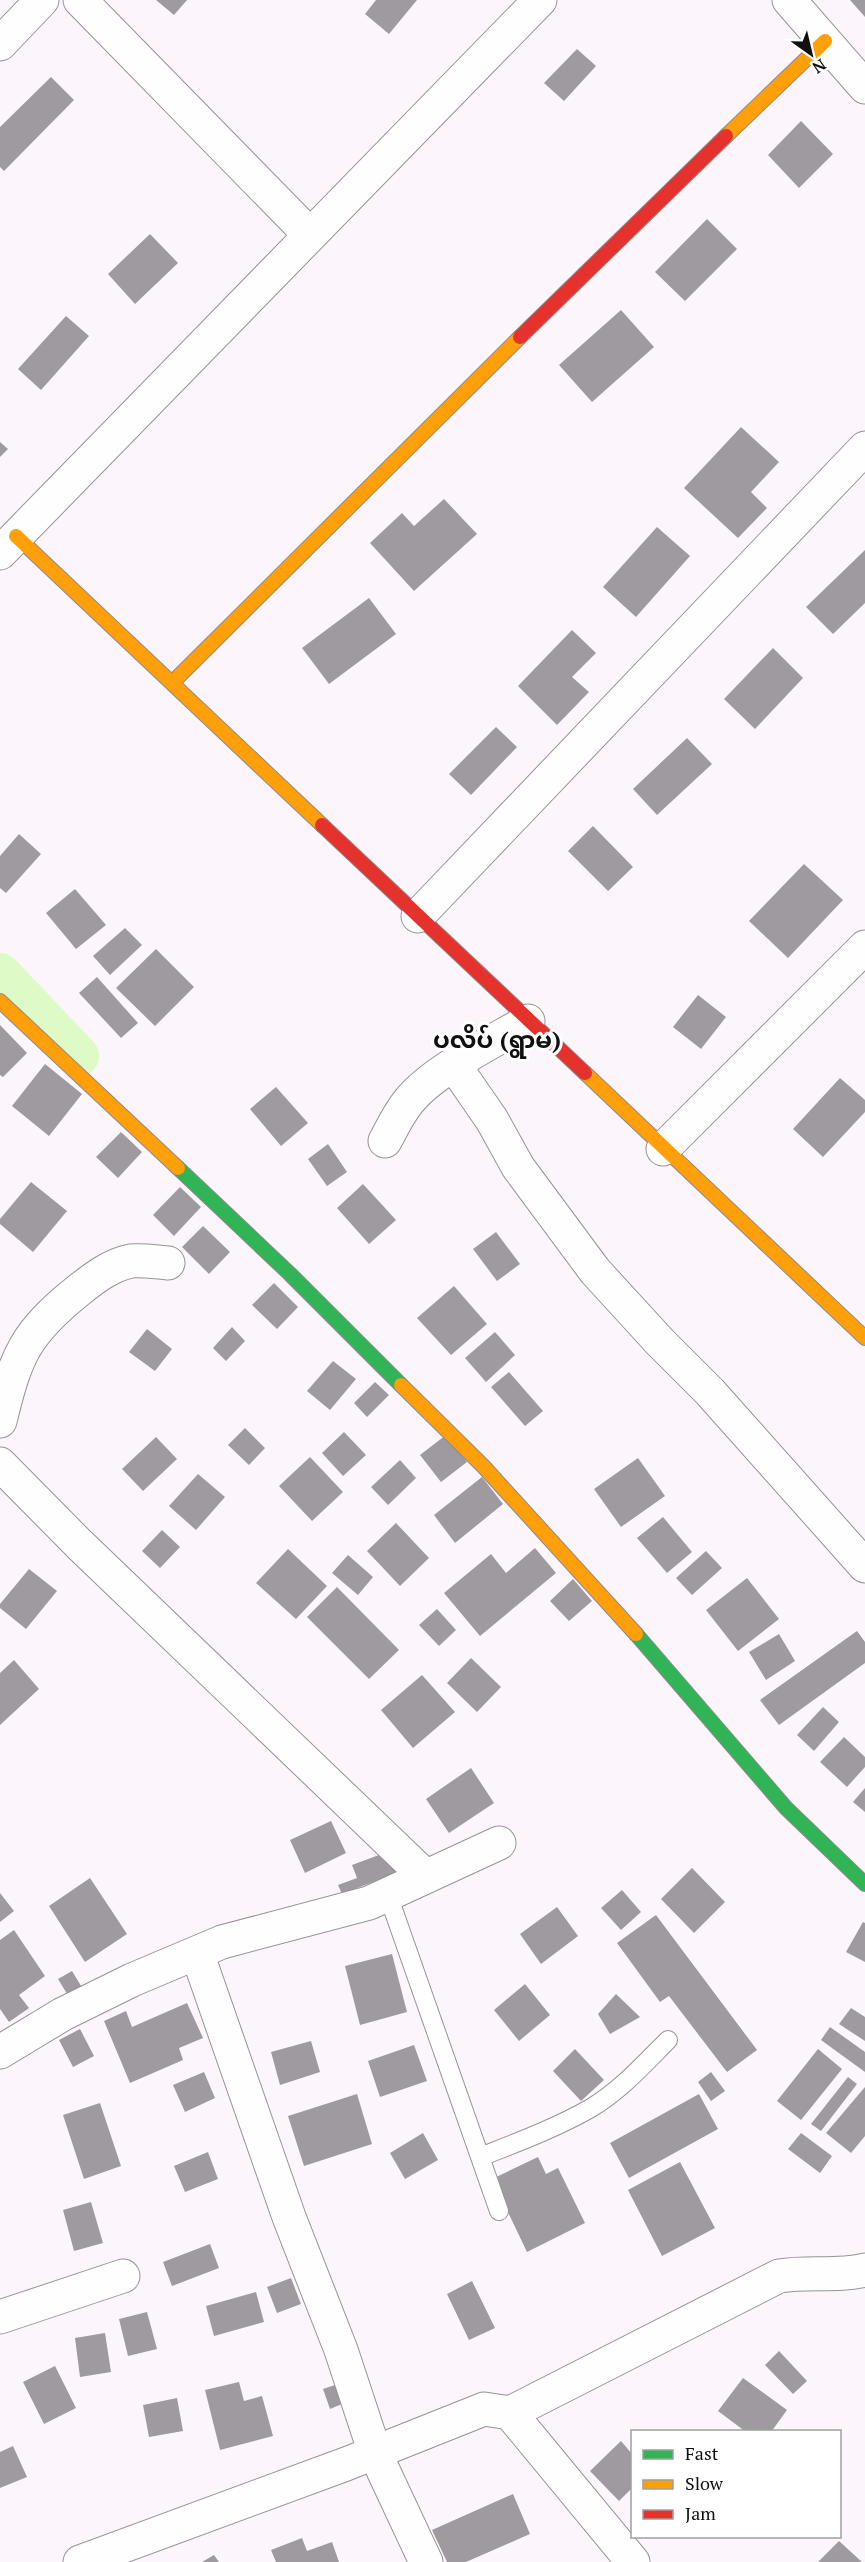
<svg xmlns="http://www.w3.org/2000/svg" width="865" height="2562" font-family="'PT Serif','Noto Sans Myanmar',serif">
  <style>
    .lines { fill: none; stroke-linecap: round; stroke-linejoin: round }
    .canal { stroke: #defbc7; stroke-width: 42 }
    .building { fill: #9e9aa0 }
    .lane-casing { stroke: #969396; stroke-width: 20 }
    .street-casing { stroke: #969396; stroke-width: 35 }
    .fast-casing { stroke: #8d8a8d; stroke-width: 16 }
    .slow-casing { stroke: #8d8a8d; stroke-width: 16 }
    .jam-casing { stroke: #8d8a8d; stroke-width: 16 }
    .lane { stroke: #fffeff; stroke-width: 18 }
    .street { stroke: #fffeff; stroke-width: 33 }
    .fast { stroke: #30b455; stroke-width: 14 }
    .slow { stroke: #ff9f0a; stroke-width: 14 }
    .jam { stroke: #e5322d; stroke-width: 14 }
    .labels { text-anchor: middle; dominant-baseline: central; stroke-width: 6; stroke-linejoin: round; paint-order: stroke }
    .quarter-label { font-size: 24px; font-weight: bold; fill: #101010; stroke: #fff }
  </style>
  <rect width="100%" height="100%" fill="#fcf5fc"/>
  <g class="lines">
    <!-- canal -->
    <path class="canal" d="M0,974L78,1056"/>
  </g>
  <!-- building -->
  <path class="building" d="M156,0H187L174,15Z
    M376,0H417L389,34L365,14Z
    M850,0H865V17Z
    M577,49L596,66L564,101L544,83Z
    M51,77L74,100L4,171L0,167V127Z
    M801,121L833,154L799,188L768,155Z
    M707,219L737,249L685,301L655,272Z
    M150,234L178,263L135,304L108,274Z
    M621,310L654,347L592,402L559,365Z
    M66,316L89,336L41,390L18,369Z
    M741,427L779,462L751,492L767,508L738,538L684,488Z
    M0,442L8,449L0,457Z
    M444,499L477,534L414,591L370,543L402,513L414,526Z
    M657,527L690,556L636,617L603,587Z
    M865,550V603L833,634L806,607Z
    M369,598L396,634L329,684L302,648Z
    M572,630L596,653L572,677L589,692L557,725L518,686Z
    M773,648L803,678L755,729L724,699Z
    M496,727L517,747L471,795L449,774Z
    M687,738L712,764L657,815L633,789Z
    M593,826L633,867L608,891L568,851Z
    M19,834L41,854L6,893L0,888V856Z
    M804,864L843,900L788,958L749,921Z
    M75,889L106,925L76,949L46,913Z
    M125,928L142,945L110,975L93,956Z
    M156,949L194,987L155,1026L116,988Z
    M97,977L138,1023L121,1038L79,993Z
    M698,995L726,1017L701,1049L673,1027Z
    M0,1025L27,1053L3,1077L0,1075Z
    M45,1064L82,1094L49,1136L12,1106Z
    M840,1078L865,1100V1112L823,1157L793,1129Z
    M276,1087L308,1123L281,1146L250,1109Z
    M121,1132L142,1152L118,1178L96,1157Z
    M328,1144L347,1172L327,1186L308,1159Z
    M31,1182L67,1211L33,1252L0,1224V1219Z
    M363,1184L396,1220L369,1244L337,1208Z
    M180,1187L201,1207L174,1236L153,1215Z
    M203,1226L230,1252L209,1274L182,1247Z
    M496,1232L520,1264L497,1281L473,1249Z
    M274,1283L298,1307L277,1329L252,1305Z
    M454,1286L487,1324L451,1355L417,1318Z
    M232,1327L245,1341L226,1361L213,1348Z
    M147,1329L172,1349L155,1371L129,1352Z
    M495,1332L515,1355L486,1382L465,1358Z
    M333,1361L356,1379L330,1410L307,1391Z
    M509,1372L543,1411L525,1426L491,1387Z
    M375,1382L389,1395L367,1417L354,1403Z
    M245,1428L265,1448L249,1465L228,1445Z
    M344,1432L366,1455L343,1476L322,1453Z
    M446,1435L467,1462L441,1482L420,1455Z
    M156,1437L177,1459L143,1491L122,1469Z
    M310,1457L343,1492L312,1521L279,1486Z
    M638,1458L665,1496L621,1527L594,1489Z
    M400,1460L416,1478L388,1505L371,1487Z
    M198,1474L225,1497L196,1530L169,1506Z
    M482,1477L503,1504L455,1543L434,1515Z
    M663,1517L692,1552L667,1573L637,1538Z
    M396,1523L429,1558L400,1586L367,1551Z
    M162,1530L180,1547L160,1568L142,1551Z
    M535,1548L556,1573L480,1636L444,1593L491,1554L506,1573Z
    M288,1549L327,1586L296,1619L256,1583Z
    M706,1551L722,1568L692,1595L676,1578Z
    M348,1555L373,1577L358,1595L332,1573Z
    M29,1569L57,1591L26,1629L0,1608V1604Z
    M747,1578L779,1619L738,1651L706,1610Z
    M573,1579L592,1601L569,1621L550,1601Z
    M337,1587L399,1650L369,1679L307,1617Z
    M437,1609L456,1630L439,1646L419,1625Z
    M857,1631L865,1642V1663L779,1725L760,1700Z
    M779,1634L795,1661L766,1680L749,1652Z
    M471,1658L501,1687L477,1712L447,1683Z
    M14,1660L39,1689L0,1725V1673Z
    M422,1675L455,1712L413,1748L381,1710Z
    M823,1707L839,1722L814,1751L797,1735Z
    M844,1737L865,1757V1767L847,1787L820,1762Z
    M471,1768L494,1803L449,1833L426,1799Z
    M865,1788V1812L853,1802Z
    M331,1821L346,1853L305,1873L290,1840Z
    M387,1852L396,1873L342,1894L338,1885L357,1878L352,1865Z
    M692,1868L725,1902L694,1933L661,1899Z
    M90,1878L127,1934L85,1962L49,1906Z
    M622,1890L641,1912L621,1930L601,1908Z
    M0,1893L14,1911L0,1922Z
    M557,1907L578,1936L541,1964L520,1934Z
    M656,1915L757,2050L727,2072L669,1996L660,2002L617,1943Z
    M863,1922L865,1923V1962L846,1952Z
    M14,1930L45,1976L19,1995L29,2008L9,2022L0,2009V1940Z
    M392,1954L407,2012L360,2025L345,1966Z
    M72,1971L83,1989L69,1997L58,1979Z
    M525,1984L550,2015L519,2041L494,2010Z
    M616,1994L640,2017L610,2034L598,2014Z
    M187,2003L203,2038L179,2048L183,2060L130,2083L104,2021L126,2011L132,2027Z
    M851,2008L865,2017V2041L839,2024Z
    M830,2027L865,2052V2072L821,2040Z
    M80,2029L94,2056L73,2067L59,2040Z
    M311,2041L320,2072L280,2085L271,2052Z
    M414,2045L427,2081L380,2097L368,2061Z
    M575,2049L604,2080L581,2101L553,2071Z
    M818,2049L842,2069L801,2120L777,2101Z
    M204,2072L215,2098L185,2112L173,2085Z
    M711,2072L725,2091L711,2101L698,2082Z
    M848,2077L857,2084L821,2131L811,2124Z
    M865,2087V2136L851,2153L826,2133Z
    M357,2094L372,2144L304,2166L288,2116Z
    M699,2094L718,2129L629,2178L610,2143Z
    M100,2103L121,2166L84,2179L63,2115Z
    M423,2133L438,2160L405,2179L390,2153Z
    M801,2133L832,2156L820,2173L788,2149Z
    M208,2152L218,2179L185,2192L174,2166Z
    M538,2157L546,2174L558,2168L585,2223L527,2252L492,2179Z
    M680,2162L715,2228L662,2256L628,2190Z
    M91,2202L103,2243L74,2251L63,2210Z
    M210,2244L219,2268L172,2286L163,2262Z
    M291,2278L301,2304L277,2313L267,2287Z
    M472,2281L495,2328L469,2340L447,2294Z
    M256,2292L264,2322L214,2336L206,2306Z
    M147,2312L157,2349L128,2356L119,2319Z
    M105,2333L111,2372L80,2377L75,2338Z
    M779,2351L807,2381L793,2394L765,2365Z
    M55,2366L76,2408L44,2424L23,2382Z
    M743,2378L787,2410L771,2432H746L718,2411Z
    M239,2382L244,2401L262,2396L273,2436L220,2450L205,2390Z
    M335,2385L342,2404L330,2409L323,2389Z
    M177,2398L183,2431L149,2437L143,2405Z
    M621,2441L632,2454V2488L619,2501L590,2471Z
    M13,2446L27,2477L0,2488V2452Z
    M513,2494L530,2534L466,2562H447L432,2530Z
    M302,2538L307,2551L332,2542L339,2562H276L271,2550Z
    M839,2541L862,2562H818Z
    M214,2555L219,2562H202Z"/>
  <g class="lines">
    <defs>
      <path id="lane" d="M388,1895L499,2211
        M480,2157C518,2142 556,2128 591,2108C621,2090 644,2064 668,2040"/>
      <path id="street" d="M80,0L310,235
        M789,0L865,87
        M0,44L42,0
        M0,553L540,0
        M418,916L865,448
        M454,1065L492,1120L518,1167L595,1271L660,1342L710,1392L865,1566
        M385,1141C392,1128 399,1113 409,1101C434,1070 493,1042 528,1021
        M663,1149L865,947
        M0,1421C16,1355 25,1333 79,1290C94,1278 111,1265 131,1261C142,1260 156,1262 168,1263
        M0,1464L79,1544L426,1877
        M197,1953L289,2217L341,2350L375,2453L426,2562
        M0,2052L63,2014L132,1980L222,1942L369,1903L499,1843
        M0,2317L123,2276
        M510,2413L779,2276C808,2271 837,2277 865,2270
        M80,2562L346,2464L484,2409L510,2413L633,2562"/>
      <path id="fast" d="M178,1168L290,1274L401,1385
        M636,1634L786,1808L865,1884"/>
      <path id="slow" d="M726,136L825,41
        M16,536L322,825
        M172,683L520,337
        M0,1001L178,1168
        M585,1073L865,1338
        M401,1385L484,1467L636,1634"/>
      <path id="jam" d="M520,337L726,136
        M322,825L585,1073"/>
    </defs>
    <!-- lane casing -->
    <use href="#lane" class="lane-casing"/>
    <!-- street casing -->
    <use href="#street" class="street-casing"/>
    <!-- fast casing -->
    <use href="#fast" class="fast-casing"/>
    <!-- slow casing -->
    <use href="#slow" class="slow-casing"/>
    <!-- jam casing -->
    <use href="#jam" class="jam-casing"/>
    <!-- lane -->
    <use href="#lane" class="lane"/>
    <!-- street -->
    <use href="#street" class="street"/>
    <!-- fast -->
    <use href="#fast" class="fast"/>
    <!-- slow -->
    <use href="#slow" class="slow"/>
    <!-- jam -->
    <use href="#jam" class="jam"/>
  </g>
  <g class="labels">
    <!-- quarter labels -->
    <g class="quarter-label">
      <text x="497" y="1039">ပလိပ် (ရွာမ)</text>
    </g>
  </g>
  <!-- legend -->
  <rect x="631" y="2430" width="210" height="108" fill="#ffffff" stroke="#9f9f9f" stroke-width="1.5"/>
  <rect x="643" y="2450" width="30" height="9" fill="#30b455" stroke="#9f9f9f" stroke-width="1.5"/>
  <text x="685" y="2460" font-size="18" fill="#101010">Fast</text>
  <rect x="643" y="2480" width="30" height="9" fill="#ff9f0a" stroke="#9f9f9f" stroke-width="1.5"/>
  <text x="685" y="2490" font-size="18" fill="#101010">Slow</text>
  <rect x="643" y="2510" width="30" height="9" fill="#e5322d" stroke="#9f9f9f" stroke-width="1.5"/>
  <text x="685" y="2520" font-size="18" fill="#101010">Jam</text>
  <!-- north arrow -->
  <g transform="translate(811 54) rotate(146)" stroke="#ffffff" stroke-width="4.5" paint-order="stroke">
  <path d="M0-4.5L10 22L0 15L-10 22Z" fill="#101010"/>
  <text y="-9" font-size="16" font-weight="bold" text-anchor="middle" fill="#101010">N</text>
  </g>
</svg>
